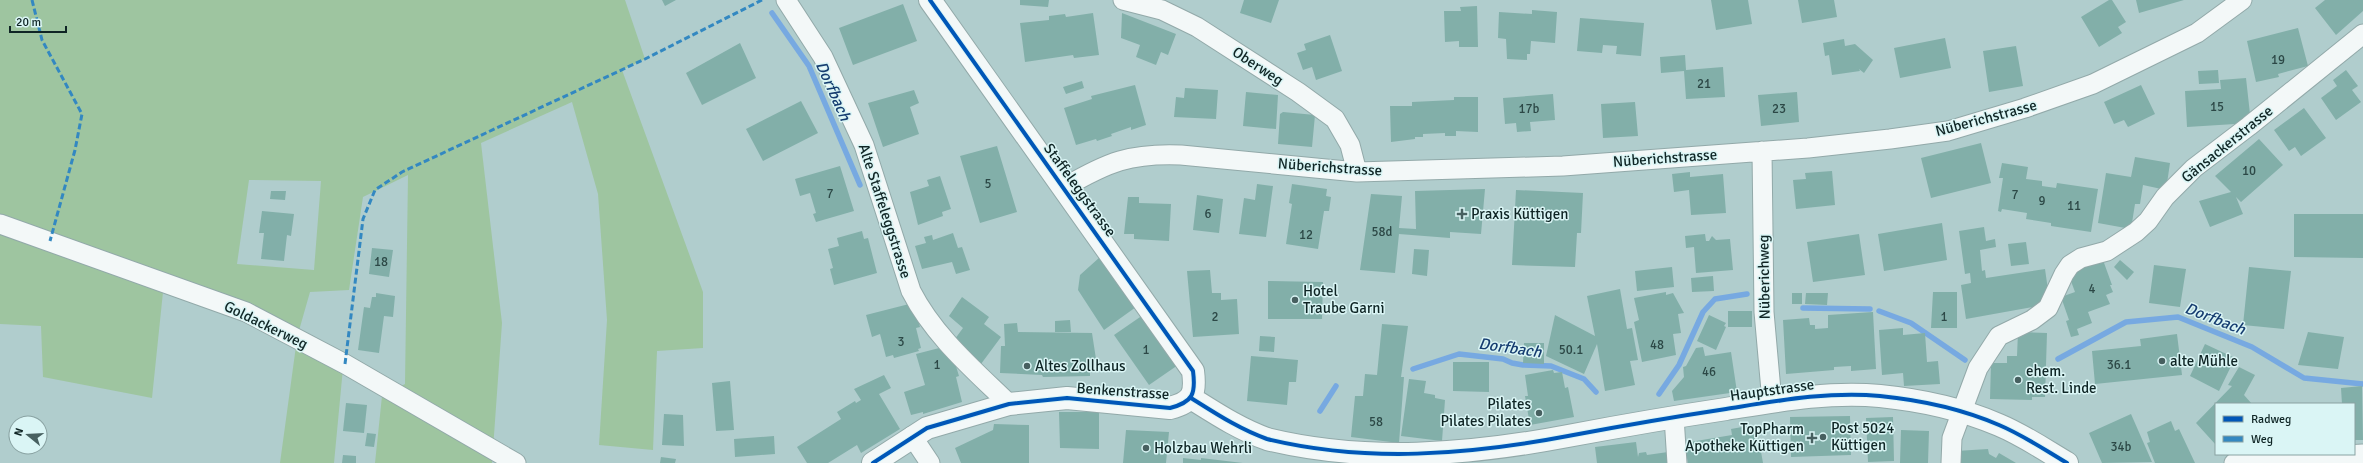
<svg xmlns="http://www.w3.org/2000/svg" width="2363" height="463" font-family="Signika,sans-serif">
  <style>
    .green { fill: #9ec5a0; fill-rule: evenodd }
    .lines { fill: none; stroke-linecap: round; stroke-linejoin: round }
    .stream { stroke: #77a9e1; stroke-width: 5.5 }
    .building { fill: #82afa9 }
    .minor-casing { stroke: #92a9a9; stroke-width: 21 }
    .tertiary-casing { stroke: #92a9a9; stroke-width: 24 }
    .minor { stroke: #f3f8f8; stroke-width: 19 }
    .tertiary { stroke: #f3f8f8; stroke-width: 22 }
    .quiet { stroke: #3388c1; stroke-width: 3; stroke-dasharray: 6 3; stroke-linecap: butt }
    .cycleway-casing { stroke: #daf5f5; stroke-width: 6 }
    .cycleway { stroke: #0057b8; stroke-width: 4 }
    .poi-dot { fill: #476060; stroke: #daf5f5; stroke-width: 1.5 }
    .labels { text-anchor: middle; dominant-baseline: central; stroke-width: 3; stroke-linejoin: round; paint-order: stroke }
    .number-label { font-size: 13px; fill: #2c4846 }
    .street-label { font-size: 15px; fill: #0f2525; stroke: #daf5f5 }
    .poi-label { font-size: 15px; fill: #0f2525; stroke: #daf5f5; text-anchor: start }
    .water-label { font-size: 16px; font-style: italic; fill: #163d70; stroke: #daf5f5 }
  </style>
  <rect width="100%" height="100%" fill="#b0cdcd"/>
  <!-- green -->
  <path class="green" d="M0,0H625L645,59L622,70L703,292V348L657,351L653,450L599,445L607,320L598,194L572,102L481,143L502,323L492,463H375L382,396L405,384L408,175L363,197L349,290L310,292L298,334L212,293L163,292L152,398L43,377L41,326L0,324ZM249,180L321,181L314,270L237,264Z
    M296,346L343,368L334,463H280Z"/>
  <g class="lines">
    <!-- stream -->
    <path class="stream" d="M772,13L809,66L860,185
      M1803,308L1870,309
      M1879,311L1911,323L1965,360
      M2058,359L2126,322L2178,317L2252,347L2304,378L2363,384
      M1413,369L1459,354L1503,359L1512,363L1523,365L1551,366L1584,379L1596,392
      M1659,394L1679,365L1703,312L1715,299L1747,294
      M1320,411L1336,386"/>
  </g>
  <!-- building -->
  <path class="building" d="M662,0H676L665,6Z
    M1020,0H1049L1048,7L1020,5Z
    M1244,0H1279L1271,23L1240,13Z
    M1711,0H1748L1752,24L1716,30Z
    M1798,0H1834L1837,17L1802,23Z
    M2109,0H2112L2126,22L2118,27L2122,33L2099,47L2081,17Z
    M2136,0H2184L2139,13Z
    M2325,0H2363V11L2336,35L2315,8Z
    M903,4L917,41L853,65L839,28Z
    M1477,6L1478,47H1459V41L1445,42L1444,11H1461L1460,7Z
    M1532,10L1557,12L1555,43L1531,41L1530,54H1527V60L1507,59L1506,39L1498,38L1499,12L1532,14Z
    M1093,13L1099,55L1074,58L1073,55L1025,62L1020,23L1049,20V16L1065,14L1066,17Z
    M1122,13L1176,34L1168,55L1161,52L1156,65L1136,57L1140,45L1121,38Z
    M1580,18L1644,23L1641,56L1616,54L1617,46L1603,45L1602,53L1577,51Z
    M2298,28L2308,66L2278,74L2279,77L2256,82L2247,41Z
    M1330,35L1342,71L1316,80L1312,67L1303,70L1297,53L1306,50L1304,44Z
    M1945,38L1951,68L1900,78L1894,48Z
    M1844,39L1845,46L1855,44L1873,60L1864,73L1859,69L1860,71L1832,75L1829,55L1825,56L1823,43Z
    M740,43L756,78L702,105L686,73Z
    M2016,46L2023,86L1989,92L1983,51Z
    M1685,55L1686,70L1723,67L1725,97L1686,99L1684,71L1661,73L1660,57Z
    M2218,70L2219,83L2199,84L2198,71Z
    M2346,70L2358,86L2352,90L2361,102L2336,120L2321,98L2337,86L2333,80Z
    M2246,78L2251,123L2187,127L2185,91L2221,89L2220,80Z
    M1082,81L1084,88L1066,94L1063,87Z
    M1135,85L1146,125L1131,130V127L1111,134L1112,136L1097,141L1096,139L1076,145L1064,108L1092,99L1091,96Z
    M2141,85L2155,114L2128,127L2124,120L2114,124L2104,102Z
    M1185,88L1218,90L1216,119L1174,117L1176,97L1184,98Z
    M914,90L919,103L910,107L919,134L883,147L868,103Z
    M1246,92L1278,95L1276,129L1243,126Z
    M1797,92L1799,122L1761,126L1758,95Z
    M1553,94L1555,120L1530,122L1531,131L1517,132L1516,123L1505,124L1503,98Z
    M1454,97H1478V132L1456,131V136H1445V133L1423,134V137H1415V139L1391,142L1390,106H1412V102L1454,100Z
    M801,101L818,133L763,161L746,129Z
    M1635,102L1638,136L1603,138L1601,104Z
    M2304,108L2326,138L2301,156L2295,147L2289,151L2274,130Z
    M1283,112L1315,115L1312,147L1278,144L1280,114Z
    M2259,139L2283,165L2241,202L2236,197L2243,214L2210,227L2199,201L2231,192L2215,176Z
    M1981,143L1991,183L1931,198L1921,158Z
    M997,146L1017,212L980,223L960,156Z
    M2135,157L2170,163L2166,190L2143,185L2140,204H2135L2131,229L2098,223L2106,173L2131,177Z
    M2002,163L2028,167L2026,179L2042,181V186L2056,188L2057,183L2098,189L2091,232L2051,226V223L2026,219L2027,213L2002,209L2001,212L1998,211L2003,178H1999Z
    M840,166L854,211L816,222L813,214L816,213L810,193L800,196L795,179Z
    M1832,171L1835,205L1796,209L1793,180L1806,179L1805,173Z
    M1690,172V177L1723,174L1726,213L1691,215L1689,190L1674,192L1672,174Z
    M940,176L951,209L942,212L943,216L918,225L910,192L929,186L927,180Z
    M1257,184L1273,186L1266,237L1239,234L1244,198L1255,200Z
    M1292,184L1327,189L1326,196L1331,197L1329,211H1324L1318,249L1286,244L1292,204L1289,203Z
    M1485,189L1481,234L1450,232V238L1399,234L1395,273L1360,270L1371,194L1402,196L1399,228L1416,229L1415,191Z
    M1516,190L1583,193L1581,233H1577L1575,267L1512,265Z
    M271,191H286L285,200L270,199Z
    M1197,195L1223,199L1219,233L1193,230Z
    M1128,197H1139V203L1171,204L1169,241L1134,239V234H1124Z
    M262,211L294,214L291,236L287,235L284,261L261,259L264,233H259Z
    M2294,214H2363V258L2294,257Z
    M1942,223L1947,260L1884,271L1878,234Z
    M1984,227L1986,241L1995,239L1996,247L1980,250L1982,271L1985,270L1986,278L2045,269L2050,304L1966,319L1961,285L1971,283L1970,273L1965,274L1959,231Z
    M862,231L864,239L868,238L877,273L834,285L830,269L833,268L828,249L839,246L837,238Z
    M953,233L958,248L962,247L970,270L956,274L952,262L922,269L915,246L926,243L924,237L932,235L933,240Z
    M1705,234L1706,241H1709L1712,236L1716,240L1730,239L1733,270L1696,273L1694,247L1686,248L1685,236Z
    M1859,234L1865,275L1813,282L1807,242Z
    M2026,242L2029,264L2011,266L2008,244Z
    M372,248L393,250L389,277L369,274Z
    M1414,249L1429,250L1427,276L1412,274Z
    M1100,257L1136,307L1104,330L1078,290L1080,275Z
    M2103,260L2112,285H2110L2113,292L2106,295L2110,304L2088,312L2092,323L2077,329L2079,335L2071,337L2066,321L2069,320L2061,297L2075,292L2068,273Z
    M2120,260L2134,272L2127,280L2114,267Z
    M2154,265L2186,269L2180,307L2149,303Z
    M1672,267L1674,287L1637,291L1635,271Z
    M2249,267L2291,271L2284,329L2243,325Z
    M1210,270L1212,293H1221V300L1237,299L1239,334L1193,337L1187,271Z
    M1713,276L1714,291L1692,292L1691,278Z
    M1268,281L1323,282L1322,319H1268Z
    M1620,289L1627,329L1632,328L1638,360L1630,361L1635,385L1605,391L1597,344L1584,374L1546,356L1555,315L1595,336L1587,296Z
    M1666,292V295L1673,293L1684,313L1678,314L1681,333L1673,334L1676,355L1642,362L1634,322L1639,320L1634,298Z
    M1933,292H1957V328H1931Z
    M376,293L395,296L393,317L384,316L379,353L358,350L364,307L370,308L372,297H376Z
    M1792,293H1802V304H1792Z
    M1806,293H1828L1827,305L1805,304Z
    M962,297L989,317L984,324L1001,337L981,364L952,343L963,328L949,316Z
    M913,303L920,327L916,328L921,348L918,349L919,351L894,358L893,355L886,357L880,334L872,337L866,315Z
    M1728,311H1752V327H1728Z
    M1873,312L1876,369L1851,371V366L1834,367V370L1786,374L1783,320L1809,318L1810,325H1815V329L1828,328V315Z
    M1143,315L1178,365L1149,385L1114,335Z
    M1709,315L1726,323L1724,326L1726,327L1716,350L1697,341Z
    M1070,320L1071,332H1055V321Z
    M1017,323L1018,332L1092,333L1098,372L1090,371V376L1043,377L1042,375L1000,373L1001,346H1005L1004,324Z
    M1382,324L1408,326L1401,377H1404L1399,443L1351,437L1355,396H1363L1365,374L1377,375Z
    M1903,328V335L1925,333L1927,362L1938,361L1940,384L1904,386L1903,373L1882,375L1879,330Z
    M2018,332L2047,333L2045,397H2032V400L1990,399L1991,363H2007V356H2017Z
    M2308,332L2344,337L2338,369L2298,365Z
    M2177,334L2182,375L2095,384L2092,351L2141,346L2140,339Z
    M1260,336L1275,337L1274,352L1259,351Z
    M1524,343H1544V364L1523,363Z
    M2205,344L2235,358L2219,391L2190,376Z
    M947,346L952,353L959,376L956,377L962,402L923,414V412L911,415L904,392L925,385L916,354Z
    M1703,347L1705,356L1731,352L1737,392L1674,401L1672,391L1684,377L1683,367L1686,366L1696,348Z
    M1251,356L1298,360L1296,382H1289L1287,405L1247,401Z
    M1453,362H1489V392L1453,391Z
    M2239,367L2255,375L2244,395L2252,404H2216V445L2196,423L2232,386L2228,385Z
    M1553,370L1554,373L1562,372L1565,388L1568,387L1574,417L1530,425L1525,396H1528L1525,375Z
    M884,375L891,388L879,394L900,429L861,453L857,445L828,463H807L797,447L841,419L837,412L855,401L856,403L861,400L854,389Z
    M1409,379L1426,381L1424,393L1435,395V398L1445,400L1442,441L1401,436Z
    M730,381L734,430L716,431L712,383Z
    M2362,386L2363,440H2354V404H2342L2341,388Z
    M346,403L367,405L364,433L343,431Z
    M1059,412H1099V449L1060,448Z
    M664,414L683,415L684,446L662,445Z
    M2131,414L2152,462L2102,463L2089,433Z
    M1850,416L1851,455L1791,457L1790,417Z
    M1893,417L1894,461L1868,462L1866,418Z
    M2171,421L2175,431L2179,429L2195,463H2155L2147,443L2150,442L2147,432Z
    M994,424L1029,425V463H961L955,448L993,430Z
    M1753,425L1756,447L1760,446L1763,463H1688L1684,443L1732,435L1731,429Z
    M1126,430L1169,432L1166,463H1123Z
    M1901,430L1929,431L1928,463H1900Z
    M367,433L376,434L374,447L365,446Z
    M774,436L775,454L735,457L734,439Z
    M1636,442L1638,457L1639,453L1646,452L1647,455L1668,452L1669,463H1597L1595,447Z
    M1988,449L1989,454L1996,458L1999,453L2016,463H1957L1956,451Z
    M343,455L356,456V463H342Z
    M661,457L676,459L675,463H660Z
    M1183,458L1201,460V458L1243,463H1183Z"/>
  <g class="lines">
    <defs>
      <path id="minor" d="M786,0L823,57L864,145L911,291C934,336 973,369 1009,404
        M1123,0L1162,10L1197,27L1298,92L1335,119L1350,145L1357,172
        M1762,151L1764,312L1772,402
        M1065,187C1108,162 1130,153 1181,155L1357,172L1563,166L1808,148L1890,139L1948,131L2025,108L2093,84L2197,33L2242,0
        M0,224L246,312L345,364L516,463
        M1674,417L1677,463
        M912,436L930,463
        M1951,463L1952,438L1978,368L1999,336L2032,320L2048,308L2064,274L2070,265L2081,258L2107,251L2136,232L2148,221L2165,197L2194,168L2249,126L2363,34
        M2234,463C2275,451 2320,458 2363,454"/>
      <path id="tertiary" d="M1191,398C1215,413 1239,429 1267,439C1366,463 1468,455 1568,436C1621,426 1673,417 1726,409C1776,401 1829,391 1880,396C1920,400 1962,409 1999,425C2023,435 2045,450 2067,463
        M873,463L927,428L1009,404L1067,398L1170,408C1193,402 1196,394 1193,371L930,0"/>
    </defs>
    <!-- minor casing -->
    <use href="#minor" class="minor-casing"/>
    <!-- tertiary casing -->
    <use href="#tertiary" class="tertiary-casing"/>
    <!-- minor -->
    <use href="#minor" class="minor"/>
    <!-- tertiary -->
    <use href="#tertiary" class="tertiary"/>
    <!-- quiet -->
    <path class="quiet" d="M32,0L42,40L82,114L75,150L50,241
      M345,364L363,219L375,190L402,172L645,59L762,0"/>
    <defs>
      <path id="cycleway" d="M1191,398C1215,413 1239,429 1267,439C1366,463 1468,455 1568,436C1621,426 1673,417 1726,409C1776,401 1829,391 1880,396C1920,400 1962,409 1999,425C2023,435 2045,450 2067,463
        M873,463L927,428L1009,404L1067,398L1170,408C1193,402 1196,394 1193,371L930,0"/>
    </defs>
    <!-- cycleway casing -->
    <use href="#cycleway" class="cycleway-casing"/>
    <!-- cycleway -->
    <use href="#cycleway" class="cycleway"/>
  </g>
  <!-- markers -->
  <g class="poi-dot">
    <path d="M1460 208h4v4h4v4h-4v4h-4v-4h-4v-4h4z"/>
    <circle cx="1295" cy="300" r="4"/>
    <circle cx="2162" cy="361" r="4"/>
    <circle cx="1027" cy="366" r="4"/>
    <circle cx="2018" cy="380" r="4"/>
    <circle cx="1539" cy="413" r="4"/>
    <circle cx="1823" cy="437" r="4"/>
    <path d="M1810 432h4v4h4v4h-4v4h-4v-4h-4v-4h4z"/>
    <circle cx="1146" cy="448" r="4"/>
  </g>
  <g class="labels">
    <!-- number labels -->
    <g class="number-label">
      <text x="2278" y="60">19</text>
      <text x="1704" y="84">21</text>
      <text x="2217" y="107">15</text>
      <text x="1529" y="109">17b</text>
      <text x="1779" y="109">23</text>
      <text x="2249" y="171">10</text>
      <text x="988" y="184">5</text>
      <text x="830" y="194">7</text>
      <text x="2015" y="195">7</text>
      <text x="2042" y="201">9</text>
      <text x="2074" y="206">11</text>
      <text x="1208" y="214">6</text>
      <text x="1382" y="232">58d</text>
      <text x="1306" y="235">12</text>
      <text x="381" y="262">18</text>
      <text x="2092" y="289">4</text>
      <text x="1215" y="317">2</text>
      <text x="1944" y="317">1</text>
      <text x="901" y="342">3</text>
      <text x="1657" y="345">48</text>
      <text x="1146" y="350">1</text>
      <text x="1571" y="350">50.1</text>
      <text x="937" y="365">1</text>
      <text x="2119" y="365">36.1</text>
      <text x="1709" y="372">46</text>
      <text x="1376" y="422">58</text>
      <text x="2121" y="447">34b</text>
    </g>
    <!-- street labels -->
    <g class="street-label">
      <text transform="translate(1258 66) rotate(33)">Oberweg</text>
      <text transform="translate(1986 118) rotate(-15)">Nüberichstrasse</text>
      <text transform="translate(2227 144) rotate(-39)">Gänsackerstrasse</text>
      <text transform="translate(1665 158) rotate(-4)">Nüberichstrasse</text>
      <text transform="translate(1330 167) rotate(4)">Nüberichstrasse</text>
      <text transform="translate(1080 190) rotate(54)">Staffeleggstrasse</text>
      <text transform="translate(885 211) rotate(72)">Alte Staffeleggstrasse</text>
      <text transform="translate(1764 277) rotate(-91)">Nüberichweg</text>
      <text transform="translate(266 325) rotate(26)">Goldackerweg</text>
      <text transform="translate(1772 390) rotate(-8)">Hauptstrasse</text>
      <text transform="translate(1123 391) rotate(4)">Benkenstrasse</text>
    </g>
    <!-- poi labels -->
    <g class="poi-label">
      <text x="1471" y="214">Praxis Küttigen</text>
      <text x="1303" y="291">Hotel<tspan x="1303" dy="17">Traube Garni</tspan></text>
      <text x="2170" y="361">alte Mühle</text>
      <text x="1035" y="366">Altes Zollhaus</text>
      <text x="2026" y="371">ehem.<tspan x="2026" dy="17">Rest. Linde</tspan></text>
      <text x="1531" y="404" text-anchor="end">Pilates<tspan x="1531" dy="17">Pilates Pilates</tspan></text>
      <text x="1831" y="428">Post 5024<tspan x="1831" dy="17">Küttigen</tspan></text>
      <text x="1804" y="429" text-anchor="end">TopPharm<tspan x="1804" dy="17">Apotheke Küttigen</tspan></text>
      <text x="1154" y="448">Holzbau Wehrli</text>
    </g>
    <!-- water labels -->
    <g class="water-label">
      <text transform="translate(833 91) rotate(66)">Dorfbach</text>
      <text transform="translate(2215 319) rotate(21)">Dorfbach</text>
      <text transform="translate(1510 348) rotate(8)">Dorfbach</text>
    </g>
  </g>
  <!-- legend -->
  <rect x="2215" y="403" width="140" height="52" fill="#daf5f5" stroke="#89a2a2"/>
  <rect x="2223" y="416" width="20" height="6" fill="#0057b8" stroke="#89a2a2"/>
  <text x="2251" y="423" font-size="12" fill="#0f2525">Radweg</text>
  <rect x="2223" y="436" width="20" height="6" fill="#3388c1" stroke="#89a2a2"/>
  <text x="2251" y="443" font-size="12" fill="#0f2525">Weg</text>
  <!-- north arrow -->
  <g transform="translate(28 435) rotate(288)"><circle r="19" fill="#daf5f5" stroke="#89a2a2"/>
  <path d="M0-3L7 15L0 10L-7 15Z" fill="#476060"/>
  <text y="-6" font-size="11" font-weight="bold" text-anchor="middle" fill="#0f2525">N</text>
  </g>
  <!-- scale -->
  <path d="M10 26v6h56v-6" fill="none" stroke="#0f2525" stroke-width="2"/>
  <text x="16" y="26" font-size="12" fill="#0f2525" stroke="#daf5f5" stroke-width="3" paint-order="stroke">20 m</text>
</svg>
